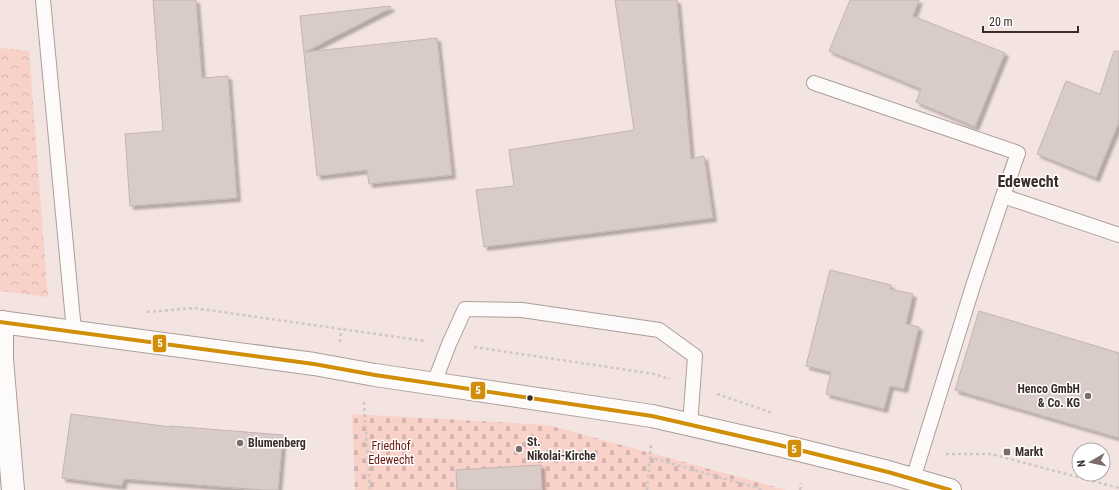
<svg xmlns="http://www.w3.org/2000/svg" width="1119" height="490" font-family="'Roboto Condensed',sans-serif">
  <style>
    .forest { fill: url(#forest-crowns) }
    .cemetery { fill: url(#cemetery-stones) }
    .building { fill: #d9cbc8; stroke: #c2b5b3; filter: url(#shadow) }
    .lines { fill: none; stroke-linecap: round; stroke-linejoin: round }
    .service-casing { stroke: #aa9e9b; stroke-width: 16 }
    .minor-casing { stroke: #aa9e9b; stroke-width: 24 }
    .secondary-casing { stroke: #aa9e9b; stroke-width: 24 }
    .path { stroke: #cdc7c5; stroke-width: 2.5; stroke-dasharray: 3 3; stroke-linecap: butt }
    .service { stroke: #fdfbfa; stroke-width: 14 }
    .minor { stroke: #fdfbfa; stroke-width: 22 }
    .secondary { stroke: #fdfbfa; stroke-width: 22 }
    .bus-1-casing { stroke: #fff; stroke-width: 7 }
    .bus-1 { stroke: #d18e08; stroke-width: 4 }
    .poi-dot { fill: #7a6c69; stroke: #fff; stroke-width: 1.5 }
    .bus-dot { fill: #392c29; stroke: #fff; stroke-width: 1.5 }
    .labels { text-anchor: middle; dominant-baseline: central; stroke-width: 3; stroke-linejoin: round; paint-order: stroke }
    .poi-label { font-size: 12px; font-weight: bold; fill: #392c29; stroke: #fff; text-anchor: start }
    .park-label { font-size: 12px; fill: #6b190d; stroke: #fff }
    .district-label { font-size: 16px; font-weight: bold; fill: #392c29; stroke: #fff }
    .line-badge { stroke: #fff; stroke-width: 1.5 }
    .badge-label { font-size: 11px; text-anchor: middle; font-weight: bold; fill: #fff }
  </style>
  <defs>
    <pattern id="forest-crowns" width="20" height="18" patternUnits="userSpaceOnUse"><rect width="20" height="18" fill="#f8d1c9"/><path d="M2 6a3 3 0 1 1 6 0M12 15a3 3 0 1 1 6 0" fill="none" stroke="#d5b4ad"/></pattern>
    <pattern id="cemetery-stones" width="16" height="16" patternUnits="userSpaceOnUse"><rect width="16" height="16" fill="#f8d1c9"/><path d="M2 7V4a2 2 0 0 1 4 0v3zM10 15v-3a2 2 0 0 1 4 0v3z" fill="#d5b4ad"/></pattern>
    <filter id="shadow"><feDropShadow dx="3.5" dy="3.5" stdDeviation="1" flood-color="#0004"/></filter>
  </defs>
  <rect width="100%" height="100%" fill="#f4e4e1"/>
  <!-- forest -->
  <path class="forest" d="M0,48L29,51L48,297L0,291Z"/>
  <!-- cemetery -->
  <path class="cemetery" d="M352,414L548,425L786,490H355Z"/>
  <!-- building -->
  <path class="building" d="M153,0H196L202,78L228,76L237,198L130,206L125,134L163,131Z
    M615,0H677L691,159L704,156L713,218L484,247L476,190L514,186L509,150L634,130Z
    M850,0H919L913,16L1005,53L975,127L916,102L921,89L829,51Z
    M390,6L391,8L305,52L437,38L452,175L369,184L367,170L317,176L300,16Z
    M1114,51H1119V122L1096,178L1037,154L1066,81L1100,94Z
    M830,270L891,285L890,289L913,294L906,324L919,327L904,389L890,386L884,409L826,394L831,372L806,366Z
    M979,311L1119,353V438L955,390Z
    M71,414L171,427V426L283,435L278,490H262L124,479L122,486L62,478Z
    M541,465L542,490H457L456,470Z"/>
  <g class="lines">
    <defs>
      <path id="service" d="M43,0L74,331
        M814,83L1018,153L1003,196
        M434,383L449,344L465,309L522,310L659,330L695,356L690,425
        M913,479L973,286L1003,196L1119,235"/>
      <path id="minor" d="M2,322V359L13,490"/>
      <path id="secondary" d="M0,322L314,364L375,375L652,416L779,445L888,472L950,490"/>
    </defs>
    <!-- service casing -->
    <use href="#service" class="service-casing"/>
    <!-- minor casing -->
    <use href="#minor" class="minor-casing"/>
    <!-- secondary casing -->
    <use href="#secondary" class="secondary-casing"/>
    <!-- path -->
    <path class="path" d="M147,312L194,308L425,341
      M340,342L341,329
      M474,347L654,374L670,379
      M717,394L773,413
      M364,402L370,490
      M946,454H991L1119,488
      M649,457L764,490
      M647,490L651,445
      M800,490L801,483"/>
    <!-- service -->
    <use href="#service" class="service"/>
    <!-- minor -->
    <use href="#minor" class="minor"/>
    <!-- secondary -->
    <use href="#secondary" class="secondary"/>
    <defs>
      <path id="bus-1" d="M0,322L314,364L375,375L652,416L779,445L888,472L950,490"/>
    </defs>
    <!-- bus-1 casing -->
    <use href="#bus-1" class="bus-1-casing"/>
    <!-- bus-1 -->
    <use href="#bus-1" class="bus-1"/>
  </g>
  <!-- markers -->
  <g class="poi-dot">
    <circle cx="1088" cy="396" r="4"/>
    <circle cx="240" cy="443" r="4"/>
    <circle cx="519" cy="449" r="4"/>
    <rect x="1003" y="448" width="8" height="8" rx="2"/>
  </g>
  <circle class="bus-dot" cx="530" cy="398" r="3.5"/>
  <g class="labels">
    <!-- poi labels -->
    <g class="poi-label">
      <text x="1080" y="389" text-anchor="end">Henco GmbH<tspan x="1080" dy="14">&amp; Co. KG</tspan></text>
      <text x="527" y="442">St.<tspan x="527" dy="14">Nikolai-Kirche</tspan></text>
      <text x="248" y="443">Blumenberg</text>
      <text x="1015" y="452">Markt</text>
    </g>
    <!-- park labels -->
    <g class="park-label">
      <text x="391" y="446">Friedhof<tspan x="391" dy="14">Edewecht</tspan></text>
    </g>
    <!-- district labels -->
    <g class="district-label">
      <text x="1028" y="181">Edewecht</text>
    </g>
  </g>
  <g class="line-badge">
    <rect x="152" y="334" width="15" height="19" rx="4" fill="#d18e08"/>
    <rect x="470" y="381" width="16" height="19" rx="4" fill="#d18e08"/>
    <rect x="787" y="439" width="15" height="19" rx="4" fill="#d18e08"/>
  </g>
  <g class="badge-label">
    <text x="160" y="347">5</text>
    <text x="478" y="394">5</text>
    <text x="794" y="453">5</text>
  </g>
  <!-- north arrow -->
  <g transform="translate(1091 462) rotate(261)"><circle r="19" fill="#ffffff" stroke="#b0aba9"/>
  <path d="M0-3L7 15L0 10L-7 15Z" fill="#7a6c69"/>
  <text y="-6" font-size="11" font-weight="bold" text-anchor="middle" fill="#392c29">N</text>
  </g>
  <!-- scale -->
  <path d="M983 26v6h95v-6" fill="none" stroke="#392c29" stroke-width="2"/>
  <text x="989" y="26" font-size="12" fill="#392c29" stroke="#ffffff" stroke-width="3" paint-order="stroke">20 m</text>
</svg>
